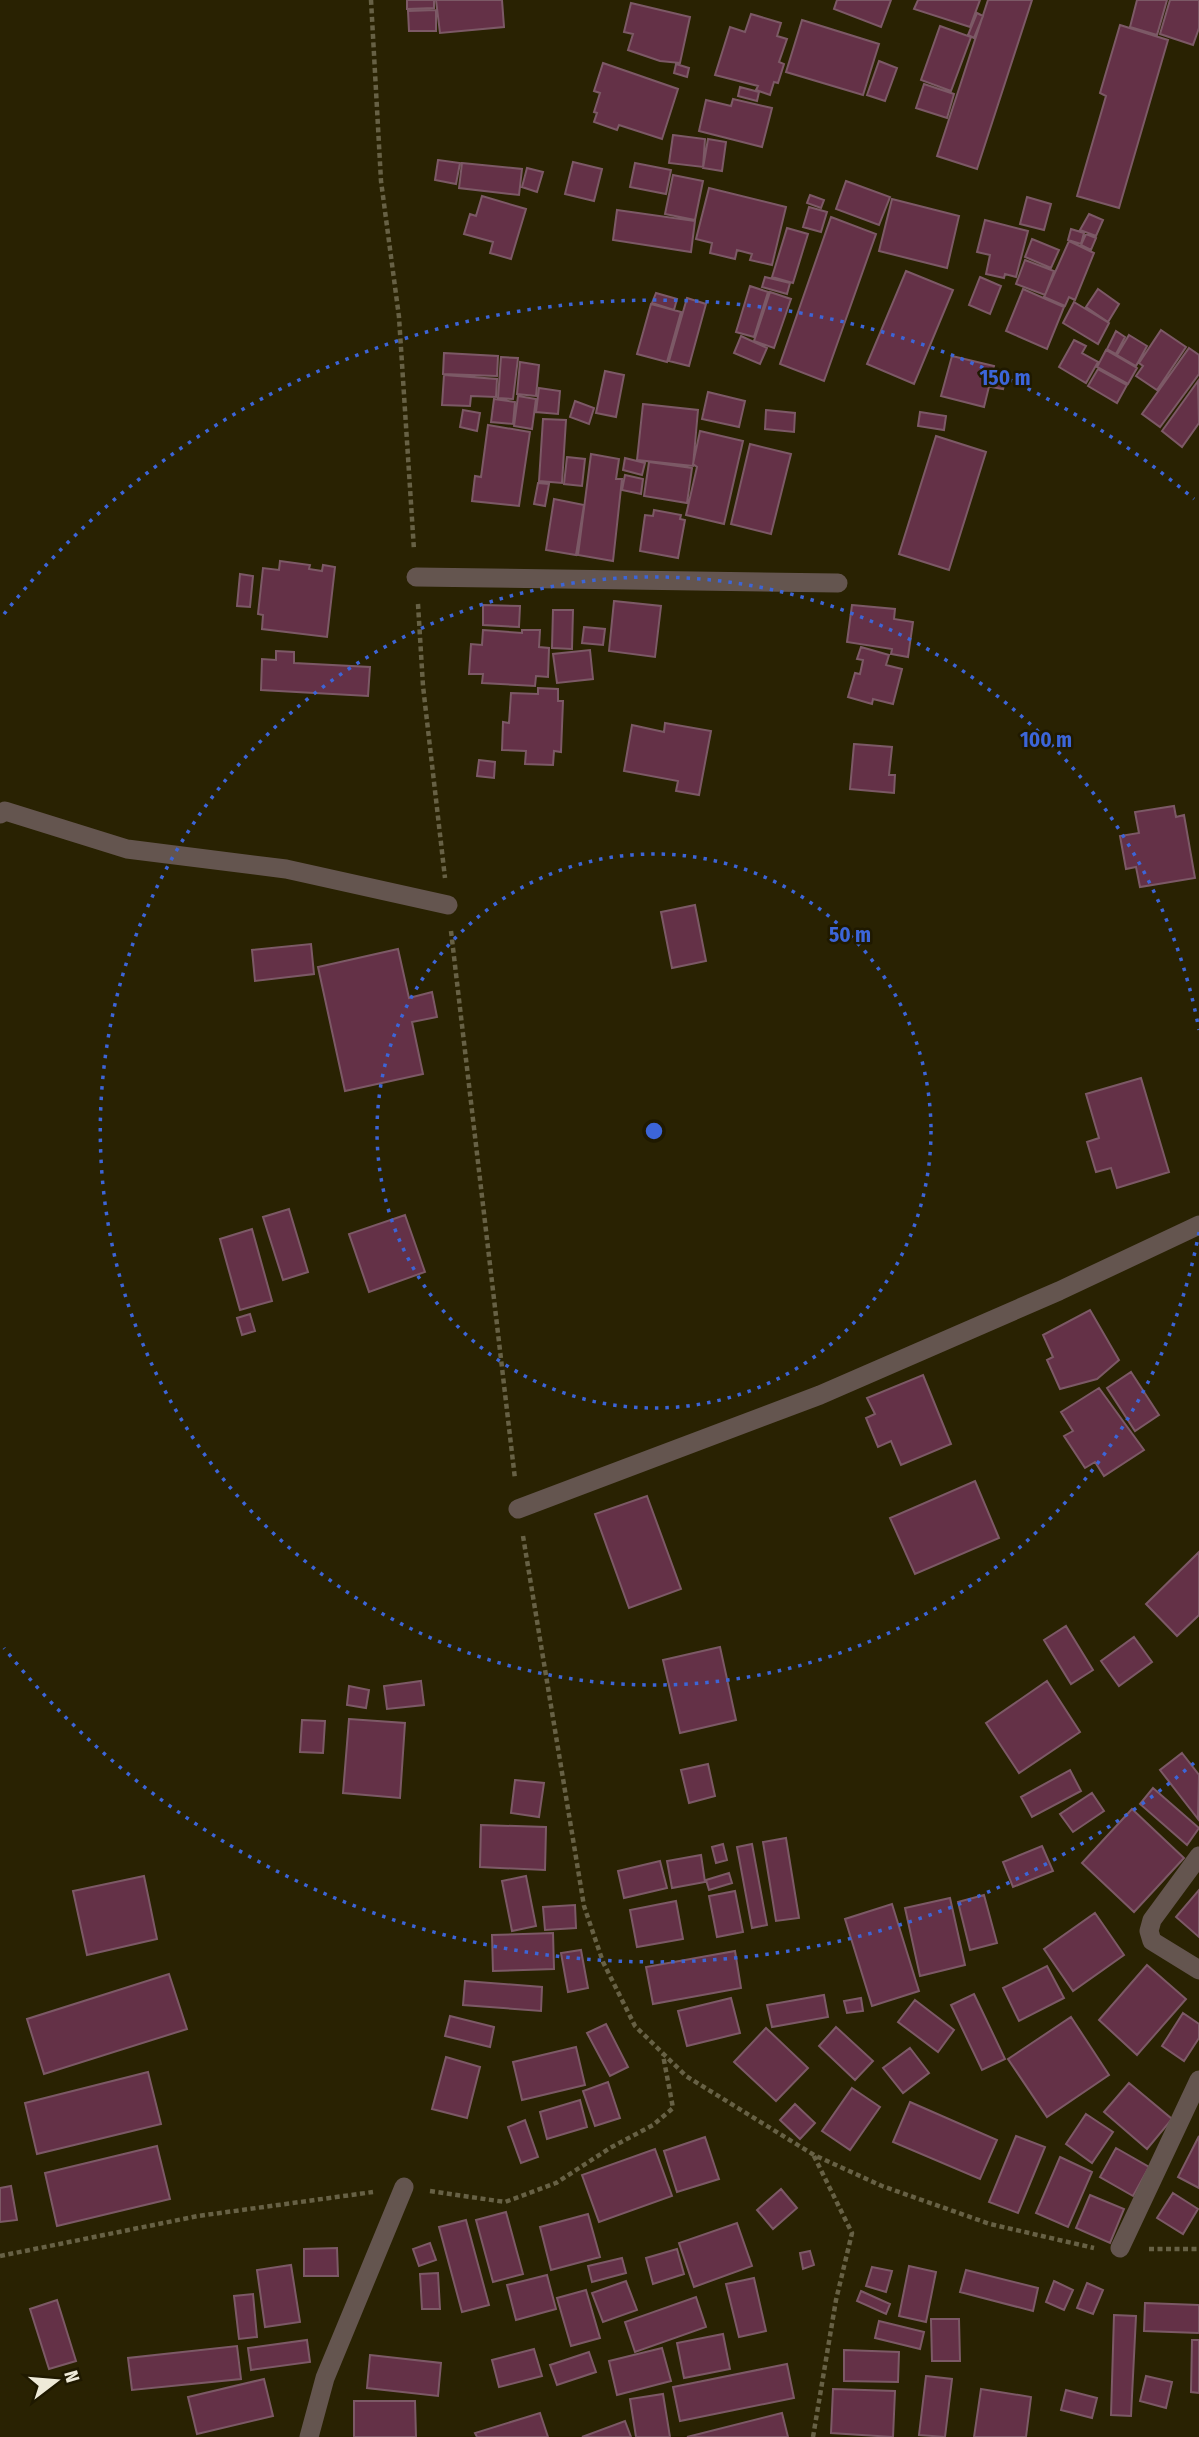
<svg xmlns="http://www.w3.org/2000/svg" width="1199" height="2437" font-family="'Fira Sans Condensed',sans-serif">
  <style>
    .building { fill: #643147; stroke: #7c5966; stroke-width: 2 }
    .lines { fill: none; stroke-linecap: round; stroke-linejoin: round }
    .path { stroke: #676145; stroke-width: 4.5; stroke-dasharray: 5 3.5; stroke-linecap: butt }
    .minor { stroke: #64554f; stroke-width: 19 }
    .ring { fill: none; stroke: #3c65d8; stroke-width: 3.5; stroke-dasharray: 3.5 7 }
    .centre { fill: #3c65d8; stroke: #1f1900; stroke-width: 3.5 }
    .ring-label { font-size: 21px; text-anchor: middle; font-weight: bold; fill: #3c65d8; stroke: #1f1900; stroke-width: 5; stroke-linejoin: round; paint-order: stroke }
  </style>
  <rect width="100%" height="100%" fill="#292202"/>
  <!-- building -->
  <path class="building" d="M407,0H434V8L407,9Z
    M436,0H502L504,27L440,33Z
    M837,0H891L881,27L834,9Z
    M918,0H980L970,27L914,9Z
    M988,0H1032L977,169L937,156Z
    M1137,0H1167L1157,35L1130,27Z
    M1170,0H1199V28L1193,45L1160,34Z
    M631,3L690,17L680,63L660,61L628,50L633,34L624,32Z
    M436,10V31H409L408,11Z
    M977,13L983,16L974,38L968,35Z
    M751,14L781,23L777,36L787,39L779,62L784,64L778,83L774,82L770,95L756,90L758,86L715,75L730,27L745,32Z
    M802,20L879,44L863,95L786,72Z
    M1120,25L1168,40L1119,208L1077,196L1106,96L1100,93Z
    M940,26L971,37L951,91L921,80Z
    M879,61L897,68L885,101L867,95Z
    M603,63L678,89L662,139L619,125L617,130L594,122L597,113L594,112L600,93L594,91Z
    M676,64L689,68L687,77L674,73Z
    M924,84L954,94L947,118L916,108Z
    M740,87L759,92L757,101L738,96Z
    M733,99L772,108L762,147L699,131L706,100L731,106Z
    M673,135L705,139L703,167L669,163Z
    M708,139L726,142L722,171L703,168Z
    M438,160L460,163L456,184L435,180Z
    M573,162L602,169L594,201L565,194Z
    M462,163L522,169L519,195L459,188Z
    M635,163L671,170L666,194L630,187Z
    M527,168L543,172L537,192L522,187Z
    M673,175L703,181L695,220L665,214Z
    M846,181L890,197L879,225L836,209Z
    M709,188L786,207L772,265L750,260L752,254L737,250L735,259L710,253L712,243L696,239Z
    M810,195L824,200L821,208L807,203Z
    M482,196L526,209L511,259L490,253L493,242L464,234L470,214L476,216Z
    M1027,197L1051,204L1044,230L1020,224Z
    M892,199L959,216L947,268L879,251Z
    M809,207L827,212L821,232L803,227Z
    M617,210L695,221L691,252L613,240Z
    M1089,214L1103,220L1096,236L1080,230Z
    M831,217L876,234L824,381L780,364Z
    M985,220L1028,231L1016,277L1005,274L1004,278L986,274L990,255L977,252Z
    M787,228L808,234L793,283L772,277Z
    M1071,229L1084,233L1081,244L1068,240Z
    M1086,234L1096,238L1091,250L1081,245Z
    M1032,239L1059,250L1051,268L1025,257Z
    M1069,241L1094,253L1075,300L1069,297L1065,306L1044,297Z
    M1025,260L1054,271L1045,295L1016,284Z
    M906,271L953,290L914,384L867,364Z
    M765,277L790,283L787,294L762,287Z
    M980,277L1001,286L990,314L969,305Z
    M750,286L768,292L754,337L736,332Z
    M1023,289L1064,307L1047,349L1006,331Z
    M1098,289L1119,304L1108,322L1086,307Z
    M770,292L791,299L774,348L754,341Z
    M656,293L677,299L674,310L652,303Z
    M687,298L706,304L689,366L669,361Z
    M1074,302L1109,323L1098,344L1063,323Z
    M651,304L681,312L667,362L637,354Z
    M1161,330L1186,347L1157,390L1136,376L1143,366L1139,363Z
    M1116,331L1125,337L1116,354L1107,349Z
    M1129,335L1147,346L1136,366L1117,355Z
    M741,336L767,348L760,364L734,353Z
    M1074,340L1086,346L1082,353L1098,362L1086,383L1059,367Z
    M1189,348L1199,355V374L1160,427L1142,414Z
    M1106,350L1137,368L1128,384L1097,367Z
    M444,353L498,356L497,376L443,374Z
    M952,356L994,366L984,407L941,396Z
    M501,357L518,358L513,399L498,398Z
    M520,362L539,365L536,396L517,394Z
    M1098,369L1127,385L1117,403L1088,386Z
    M605,371L624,375L616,417L596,413Z
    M995,371L1007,374L1003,389L991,387Z
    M444,375L497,379L496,397L471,396L470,406L442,405Z
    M1198,381L1199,423L1182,447L1162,431Z
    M539,388L560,391L558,414L536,412Z
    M708,392L745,401L739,427L702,419Z
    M518,396L536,399L532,429L514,426Z
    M494,399L515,402L513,424L491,422Z
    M575,401L594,408L589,424L570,417Z
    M643,404L698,410L693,466L637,460Z
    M463,410L480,413L477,431L460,427Z
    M766,410L795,413L794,432L765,429Z
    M920,412L946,416L944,430L918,426Z
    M543,419L566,420L562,483L539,481Z
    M488,425L530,432L519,506L472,501L475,476L481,477Z
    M700,431L743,441L724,524L686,515L697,467L693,464Z
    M936,436L986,452L949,570L899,554Z
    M750,444L791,454L771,534L731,524Z
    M591,454L619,459L616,479H622L613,561L578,555Z
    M567,457L585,459L582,486L564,484Z
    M625,458L645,463L642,475L623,470Z
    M649,462L692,468L687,503L644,496Z
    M625,475L643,479L641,494L622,490Z
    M538,483L549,484L545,506L534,504Z
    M554,499L584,505L576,555L546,550Z
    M654,510L681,515L680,519L685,520L678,558L640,551L645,515L653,516Z
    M280,561L310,565L309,569L322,571L323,565L335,567L327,637L262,629L263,615L258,614L263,568L279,570Z
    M240,574L253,576L250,607L237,606Z
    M614,601L661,606L655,657L609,651Z
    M483,605L520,606L519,627L483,625Z
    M852,605L895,609L894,619L913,622L908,657L891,654L892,649L847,642Z
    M553,610H573L572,649L552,648Z
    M584,627L605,629L603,645L582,643Z
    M483,630L522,633V630H540L539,647L549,648L548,677L536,676L535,686L482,683L483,674H469L471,644L482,645Z
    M861,647L889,655L886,665L902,669L893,704L873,699L872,704L848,697L855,673L860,674L863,660L857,659Z
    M590,650L593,679L557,683L553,654Z
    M276,651L294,652V663L370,667L368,696L261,690L262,659L276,660Z
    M538,688L558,689V701H563L561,752L554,751L553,765L525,764L526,751L502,750L503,722L509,723L511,693L538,694Z
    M665,723L711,731L699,795L676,791L678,781L624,771L632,725L664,732Z
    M854,744L892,747L889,775H895L894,793L850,789Z
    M479,760L495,762L494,778L477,776Z
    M1174,806L1176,817L1184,815L1195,878L1140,887L1136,867L1126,869L1120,836L1139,833L1135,812Z
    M695,905L706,961L672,968L661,912Z
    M311,944L314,974L255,981L252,950Z
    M398,949L409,998L432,992L437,1017L412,1022L423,1074L345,1091L318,967Z
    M1141,1078L1169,1172L1117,1188L1111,1168L1096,1172L1087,1142L1099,1138L1086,1094Z
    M289,1209L308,1272L283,1280L263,1217Z
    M405,1215L425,1272L369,1292L349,1234Z
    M252,1229L272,1301L240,1310L220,1239Z
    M1090,1310L1119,1360L1097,1379L1060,1389L1047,1360L1053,1357L1043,1335Z
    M250,1314L255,1331L242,1335L237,1318Z
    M1131,1372L1159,1415L1135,1431L1107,1388Z
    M923,1375L951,1444L901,1465L891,1441L878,1447L866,1418L875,1414L867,1398Z
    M1099,1388L1144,1450L1104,1476L1095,1462L1085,1468L1064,1436L1073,1431L1061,1412Z
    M975,1481L999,1538L915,1574L890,1518Z
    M647,1496L681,1589L629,1608L595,1514Z
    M1199,1552V1615L1177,1636L1146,1604Z
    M1066,1626L1093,1670L1071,1684L1044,1640Z
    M1134,1637L1152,1662L1119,1686L1101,1661Z
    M720,1647L736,1720L680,1733L663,1660Z
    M421,1681L424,1705L387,1709L384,1686Z
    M1047,1681L1080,1732L1019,1773L986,1723Z
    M349,1686L369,1690L366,1708L347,1705Z
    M349,1719L405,1723L400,1798L343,1793Z
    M302,1720L325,1721L323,1753L300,1752Z
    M1182,1753L1199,1775L1198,1819L1160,1770Z
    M708,1764L715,1796L689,1803L681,1770Z
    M1070,1770L1081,1791L1032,1817L1021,1797Z
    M515,1780L544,1783L539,1817L511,1813Z
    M1153,1788L1199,1828L1187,1845L1140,1804Z
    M1092,1793L1104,1811L1073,1832L1060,1814Z
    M1132,1809L1184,1858L1134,1912L1082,1863Z
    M481,1825L546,1827L545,1870L480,1867Z
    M786,1838L799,1918L776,1921L763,1842Z
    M723,1844L727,1860L716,1863L712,1847Z
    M752,1844L767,1925L752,1928L737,1847Z
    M1042,1846L1053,1871L1013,1887L1003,1862Z
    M701,1855L705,1882L672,1888L667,1861Z
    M660,1861L667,1888L624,1898L618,1871Z
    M729,1873L732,1883L709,1890L706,1880Z
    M144,1876L157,1939L87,1955L73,1891Z
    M526,1876L536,1926L512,1931L502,1881Z
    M1199,1890V1937L1176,1917Z
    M735,1891L743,1932L717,1937L709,1896Z
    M984,1895L997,1943L970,1950L958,1902Z
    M950,1898L965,1965L920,1976L905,1908Z
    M676,1901L683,1939L637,1947L630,1910Z
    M892,1904L919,1991L872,2006L845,1919Z
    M575,1905L576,1928L545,1930L543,1907Z
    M1095,1913L1124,1955L1073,1991L1044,1949Z
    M553,1933L554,1969L493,1971L492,1935Z
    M581,1950L588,1988L568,1992L561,1953Z
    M735,1951L741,1988L653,2004L646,1967Z
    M1147,1965L1186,1999L1137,2055L1099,2020Z
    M1047,1966L1064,1998L1019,2021L1003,1988Z
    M169,1974L187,2029L44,2074L27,2019Z
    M465,1981L542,1987L541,2011L463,2005Z
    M974,1994L1005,2059L982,2070L951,2005Z
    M824,1995L828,2017L772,2027L767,2005Z
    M731,1998L740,2033L687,2046L678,2011Z
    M861,1998L863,2011L847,2013L844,2001Z
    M915,2000L954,2030L938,2052L898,2022Z
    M1183,2013L1199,2024V2038L1184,2061L1162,2046Z
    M450,2016L494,2027L490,2047L445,2036Z
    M1071,2017L1109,2075L1047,2117L1008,2059Z
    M606,2024L628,2067L610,2076L587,2033Z
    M836,2027L873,2061L855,2080L819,2046Z
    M766,2028L808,2068L776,2101L734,2062Z
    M576,2047L585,2085L522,2100L513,2062Z
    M910,2048L929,2073L903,2093L883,2068Z
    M446,2057L480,2067L467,2118L432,2109Z
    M148,2072L161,2124L37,2154L25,2103Z
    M608,2082L620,2118L595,2126L583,2091Z
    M1129,2083L1172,2119L1147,2149L1104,2112Z
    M852,2088L880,2107L850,2150L822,2131Z
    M580,2100L587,2127L547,2139L540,2112Z
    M910,2102L997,2140L980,2179L893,2142Z
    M795,2104L815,2123L800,2139L780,2120Z
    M1086,2114L1113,2132L1092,2163L1066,2144Z
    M525,2120L538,2157L521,2163L508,2127Z
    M1016,2136L1045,2147L1018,2213L989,2202Z
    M1199,2136V2188L1178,2177Z
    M705,2137L719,2179L677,2192L664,2151Z
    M157,2146L170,2199L57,2226L45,2173Z
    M1116,2148L1149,2167L1133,2196L1100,2177Z
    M655,2149L672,2196L599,2222L582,2175Z
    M1060,2157L1092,2172L1068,2227L1036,2213Z
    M11,2186L17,2220L0,2222V2188Z
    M781,2189L797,2208L773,2229L757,2210Z
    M1173,2193L1198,2209L1183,2234L1157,2218Z
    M1090,2195L1124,2209L1110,2243L1076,2228Z
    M506,2212L523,2274L493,2282L476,2220Z
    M588,2214L600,2257L551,2270L540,2227Z
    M466,2220L489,2305L462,2312L439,2227Z
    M737,2223L752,2266L694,2287L679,2243Z
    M430,2243L436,2260L419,2266L413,2249Z
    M337,2248L338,2276H304V2249Z
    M677,2249L684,2274L653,2284L646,2258Z
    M810,2251L814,2265L803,2269L800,2253Z
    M622,2258L626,2273L592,2282L588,2266Z
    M291,2265L300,2322L265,2327L257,2270Z
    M909,2266L936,2272L926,2322L899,2316Z
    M872,2267L892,2271L886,2292L866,2286Z
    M966,2270L1038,2288L1033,2311L960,2292Z
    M438,2273L440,2309H422L420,2274Z
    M547,2275L556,2309L516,2320L507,2285Z
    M754,2278L766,2331L739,2337L726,2284Z
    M626,2281L637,2310L603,2322L592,2293Z
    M1054,2281L1073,2290L1064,2310L1046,2302Z
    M1087,2283L1103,2290L1093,2314L1077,2308Z
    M586,2290L600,2338L571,2346L557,2298Z
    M861,2291L890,2304L886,2314L857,2301Z
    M253,2294L257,2337L239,2339L234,2296Z
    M696,2297L706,2327L635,2352L625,2322Z
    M57,2300L76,2361L49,2369L30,2309Z
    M1145,2303L1199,2305V2333L1144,2331Z
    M1114,2315L1136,2316L1131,2416L1111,2415Z
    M931,2319H959L960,2361H932Z
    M879,2321L924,2332L920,2349L875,2338Z
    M723,2334L730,2369L684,2378L677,2343Z
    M307,2340L310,2362L251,2370L248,2348Z
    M1192,2340H1199V2393L1191,2392Z
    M237,2346L241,2379L132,2390L128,2358Z
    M662,2348L671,2381L617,2395L609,2361Z
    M534,2349L542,2376L499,2387L492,2360Z
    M844,2350L899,2352L898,2382L844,2381Z
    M589,2352L596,2372L557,2385L550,2365Z
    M370,2355L441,2363L438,2396L367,2388Z
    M787,2364L794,2398L680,2421L673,2387Z
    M926,2376L952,2379L945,2437L919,2435Z
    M1146,2376L1172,2382L1166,2408L1140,2401Z
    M264,2379L273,2416L197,2434L188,2397Z
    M833,2389L895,2391L893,2437L831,2433Z
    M981,2389L1031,2397L1026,2437H974Z
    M1066,2390L1097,2398L1092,2418L1061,2410Z
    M663,2394L670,2437H636L630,2399Z
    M354,2401H415L416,2437H354Z
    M540,2413L548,2437H477L475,2433Z
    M782,2413L788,2437H687Z
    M625,2421L631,2437H582Z"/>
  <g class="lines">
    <!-- path -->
    <path class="path" d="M371,0L381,181L399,317L414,550
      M418,604L423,686L445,878
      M451,931L515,1479
      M523,1536L584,1906L603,1962L635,2026L686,2076L814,2155L882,2186L990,2224L1094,2248
      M430,2191L505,2202L556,2183L610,2148L653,2125L673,2108L663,2055
      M1149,2249H1199
      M0,2256L198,2216L373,2192
      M813,2437L836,2300L852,2233L814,2156"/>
    <!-- minor -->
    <path class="minor" d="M416,577L838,583
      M0,814L5,811L127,849L286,869L448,905
      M518,1509L820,1395L1059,1291L1199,1225
      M1199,1856L1152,1920L1149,1931L1152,1941L1199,1970
      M1120,2248L1199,2080
      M309,2437L325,2378L404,2187"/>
  </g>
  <!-- distance rings -->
  <g class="ring">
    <circle cx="654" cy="1131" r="277"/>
    <path d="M1199 1232A554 554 0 1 1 1199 1030"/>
    <path d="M1194 1763A831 831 0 0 1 4 1648M4 614A831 831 0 0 1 1194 499"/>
  </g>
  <circle cx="654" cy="1131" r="10" class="centre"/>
  <g class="ring-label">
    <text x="1005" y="385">150 m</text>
    <text x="1046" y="747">100 m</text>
    <text x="850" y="942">50 m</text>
  </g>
  <!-- north arrow -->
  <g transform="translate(56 2381) rotate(74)" stroke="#1f1900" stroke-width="5" paint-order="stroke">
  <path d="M0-5L12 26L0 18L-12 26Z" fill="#eeead8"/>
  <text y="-10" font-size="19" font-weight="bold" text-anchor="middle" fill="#eeead8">N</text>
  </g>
</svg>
